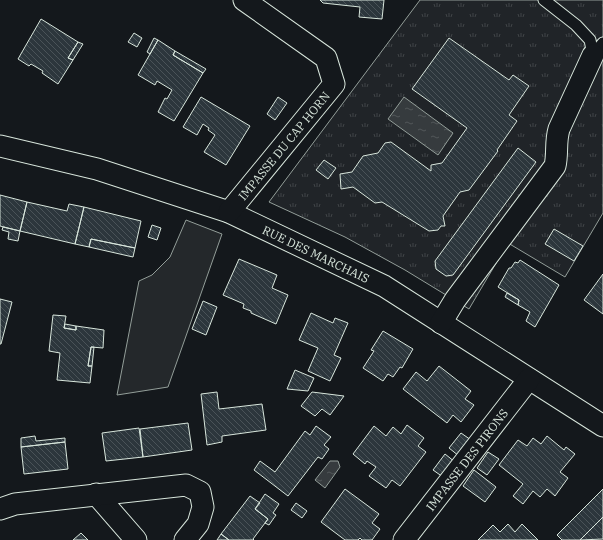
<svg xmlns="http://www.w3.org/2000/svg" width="603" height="540" font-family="'IBM Plex Serif',serif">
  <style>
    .park { fill: url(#park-tufts); stroke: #939e99 }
    .parking { fill: #24282b; stroke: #939e99 }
    .water { fill: url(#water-ripples); stroke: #939e99 }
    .building { fill: url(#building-back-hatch); stroke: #d8e6dc }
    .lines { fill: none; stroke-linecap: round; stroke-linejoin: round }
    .lane-casing { stroke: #d8e6dc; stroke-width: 13 }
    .street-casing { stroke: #d8e6dc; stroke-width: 23 }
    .lane { stroke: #14181c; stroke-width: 11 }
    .street { stroke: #14181c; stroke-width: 21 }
    .labels { text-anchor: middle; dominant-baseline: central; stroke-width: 3; stroke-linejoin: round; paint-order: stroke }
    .street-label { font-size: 12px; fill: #d8e6dc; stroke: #14181c }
  </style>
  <defs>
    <pattern id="park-tufts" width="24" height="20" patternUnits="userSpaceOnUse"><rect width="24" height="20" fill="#202428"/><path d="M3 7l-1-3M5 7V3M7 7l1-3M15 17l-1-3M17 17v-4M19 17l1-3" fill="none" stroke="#404447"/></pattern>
    <pattern id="water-ripples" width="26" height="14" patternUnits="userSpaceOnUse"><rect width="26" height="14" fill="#363b3e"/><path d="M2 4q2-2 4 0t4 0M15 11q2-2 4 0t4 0" fill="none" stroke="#525759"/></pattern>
    <pattern id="building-back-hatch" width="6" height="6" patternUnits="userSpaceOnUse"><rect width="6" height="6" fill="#2c363c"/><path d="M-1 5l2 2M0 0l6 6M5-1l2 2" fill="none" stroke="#4a5358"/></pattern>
  </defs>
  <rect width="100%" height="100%" fill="#14181c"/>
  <!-- park -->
  <path class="park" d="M420,0H603V213L565,277L508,243L469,309L405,270L345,237L269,202Z"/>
  <!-- parking -->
  <path class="parking" d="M186,220L222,234L168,387L117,395L139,281L152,275L170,257Z"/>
  <!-- water -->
  <path class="water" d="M404,97L453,133L438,155L388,119Z
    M330,461H338L340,467L325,488L315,480Z"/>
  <!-- building -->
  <path class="building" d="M320,0H384L382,19L359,17L360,7L323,3Z
    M41,19L78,42L68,58L73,60L58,84L42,73L43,71L31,64L29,66L18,59Z
    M134,33L142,38L137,47L128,42Z
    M154,38L158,40L150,54L147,52Z
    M449,38L509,80L513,75L529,86L509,115L517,121L497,150L498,151L469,190L460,192L443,216L445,226H441L438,230L429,231L382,202L375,203L353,187L341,189L340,174L352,172L363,156L378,153L385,143L391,142L431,171V165L442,163L467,128L412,89Z
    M158,40L175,51L173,55L203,73L174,121L158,112L165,98L167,99L172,90L157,81L155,85L138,75Z
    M78,42L83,44L73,60L68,58Z
    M175,51L206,69L203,73L173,55Z
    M201,97L250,126L226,165L204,152L215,135L208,130L209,128L203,124L197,135L183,127Z
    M278,97L287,103L275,120L267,114Z
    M518,148L536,162L453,275L446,276L436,269L435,261Z
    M324,160L336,168L328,179L316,170Z
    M0,195L27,202L20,231L0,226Z
    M27,202L67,211L69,204L84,207L75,244L20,231Z
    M84,207L141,221L135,248L91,239L89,247L75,244Z
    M152,225L161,228L157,240L148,237Z
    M3,227L20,231L18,241L8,239L9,232L2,230Z
    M554,229L583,246L574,261L545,244Z
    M91,239L135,248L133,257L89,247Z
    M239,259L277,275L272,288L288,295L276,324L251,313V311L243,308L244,304L223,295Z
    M520,260L559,285L535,327L526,321L530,312L518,305L519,300L498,287L509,268H511L515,262L518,263Z
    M603,274V314L584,300Z
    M507,293L519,300L518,305L505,297Z
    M0,299L12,302L1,344H0Z
    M203,301L217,307L206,335L192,329Z
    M311,313L333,323L335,318L348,323L334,355L341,358L330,381L308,371L318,348L299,340Z
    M53,315L66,316L64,328L76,330V326L104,330L103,348L91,347L88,366H92L90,383L57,380L60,353L49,351Z
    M65,324L76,326V330L64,328Z
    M383,331L413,349L402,368L400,367L393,377L388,374L383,381L363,368L374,351L371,350Z
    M91,347H94L92,366H88Z
    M439,366L471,391L465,399L474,405L461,422L453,415L447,423L403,389L416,372L427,381Z
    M295,370L314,378L308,391L287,389Z
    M217,392L219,409L262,404L266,430L222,436V442L207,445L201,394Z
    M312,392L344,396L330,415L322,409L315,416L301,406Z
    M188,423L192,450L143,457L140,429Z
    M407,425L424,438L418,446L426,452L400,486L392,480L386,488L369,476L376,467L367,461L365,464L353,454L374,426L386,436L393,427L401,434Z
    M316,426L331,437L324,445L329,449L322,459L318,457L288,496L254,470L260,461L275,472L305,431L310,435Z
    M139,428L143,457L106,461L102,433Z
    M461,433L471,440L459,456L449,448Z
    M35,436L36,441L65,438V442L21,447V438Z
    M547,436L564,450L566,447L575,454L560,472L568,478L555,496L547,489L540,497L533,491L523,504L513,496L523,484L499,465L518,440L527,446L533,438L541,444Z
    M65,442L68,469L24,474L21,447Z
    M488,452L499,459L487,475L477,468Z
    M445,454L455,462L443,477L433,470Z
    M474,470L496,487L485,502L463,486Z
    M345,489L379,514L372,523L380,529L372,540H362L360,538L358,540H345L321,522Z
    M603,489V517L580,540H562L557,535Z
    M265,494L279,504L273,513L276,515L269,525L265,523L268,519L255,509Z
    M250,496L260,503L255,509L268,519L253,539L254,540H229L221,534Z
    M296,503L307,511L302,518L291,510Z
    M603,517V539L580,540Z
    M508,524L515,532L522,524L538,540H478L493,525L500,532Z
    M81,533L88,540H73Z
    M221,534L229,540H217Z"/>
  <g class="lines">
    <defs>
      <path id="lane" d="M544,0L576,25L590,40L593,55
        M593,55L603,43"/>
      <g id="street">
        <path id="s1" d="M0,146L97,169L229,212L384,286L603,426"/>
        <path id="s2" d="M229,212L334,84L326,58L244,0"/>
        <path d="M441,323L455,300L555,166C558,153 555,143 559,129L593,55"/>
        <path d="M96,494L136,540"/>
        <path d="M0,509L15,504L186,485L200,492L203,507L198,524L185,540"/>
        <path id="s3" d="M404,540L529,379"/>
      </g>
    </defs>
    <!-- lane casing -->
    <use href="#lane" class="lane-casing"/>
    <!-- street casing -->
    <use href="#street" class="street-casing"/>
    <!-- lane -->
    <use href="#lane" class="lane"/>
    <!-- street -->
    <use href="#street" class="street"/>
  </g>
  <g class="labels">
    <!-- street labels -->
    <g class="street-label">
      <text stroke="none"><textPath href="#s2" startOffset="86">IMPASSE DU CAP HORN</textPath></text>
      <text stroke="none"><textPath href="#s1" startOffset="335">RUE DES MARCHAIS</textPath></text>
      <text stroke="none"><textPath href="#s3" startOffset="102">IMPASSE DES PIRONS</textPath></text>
    </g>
  </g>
</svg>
